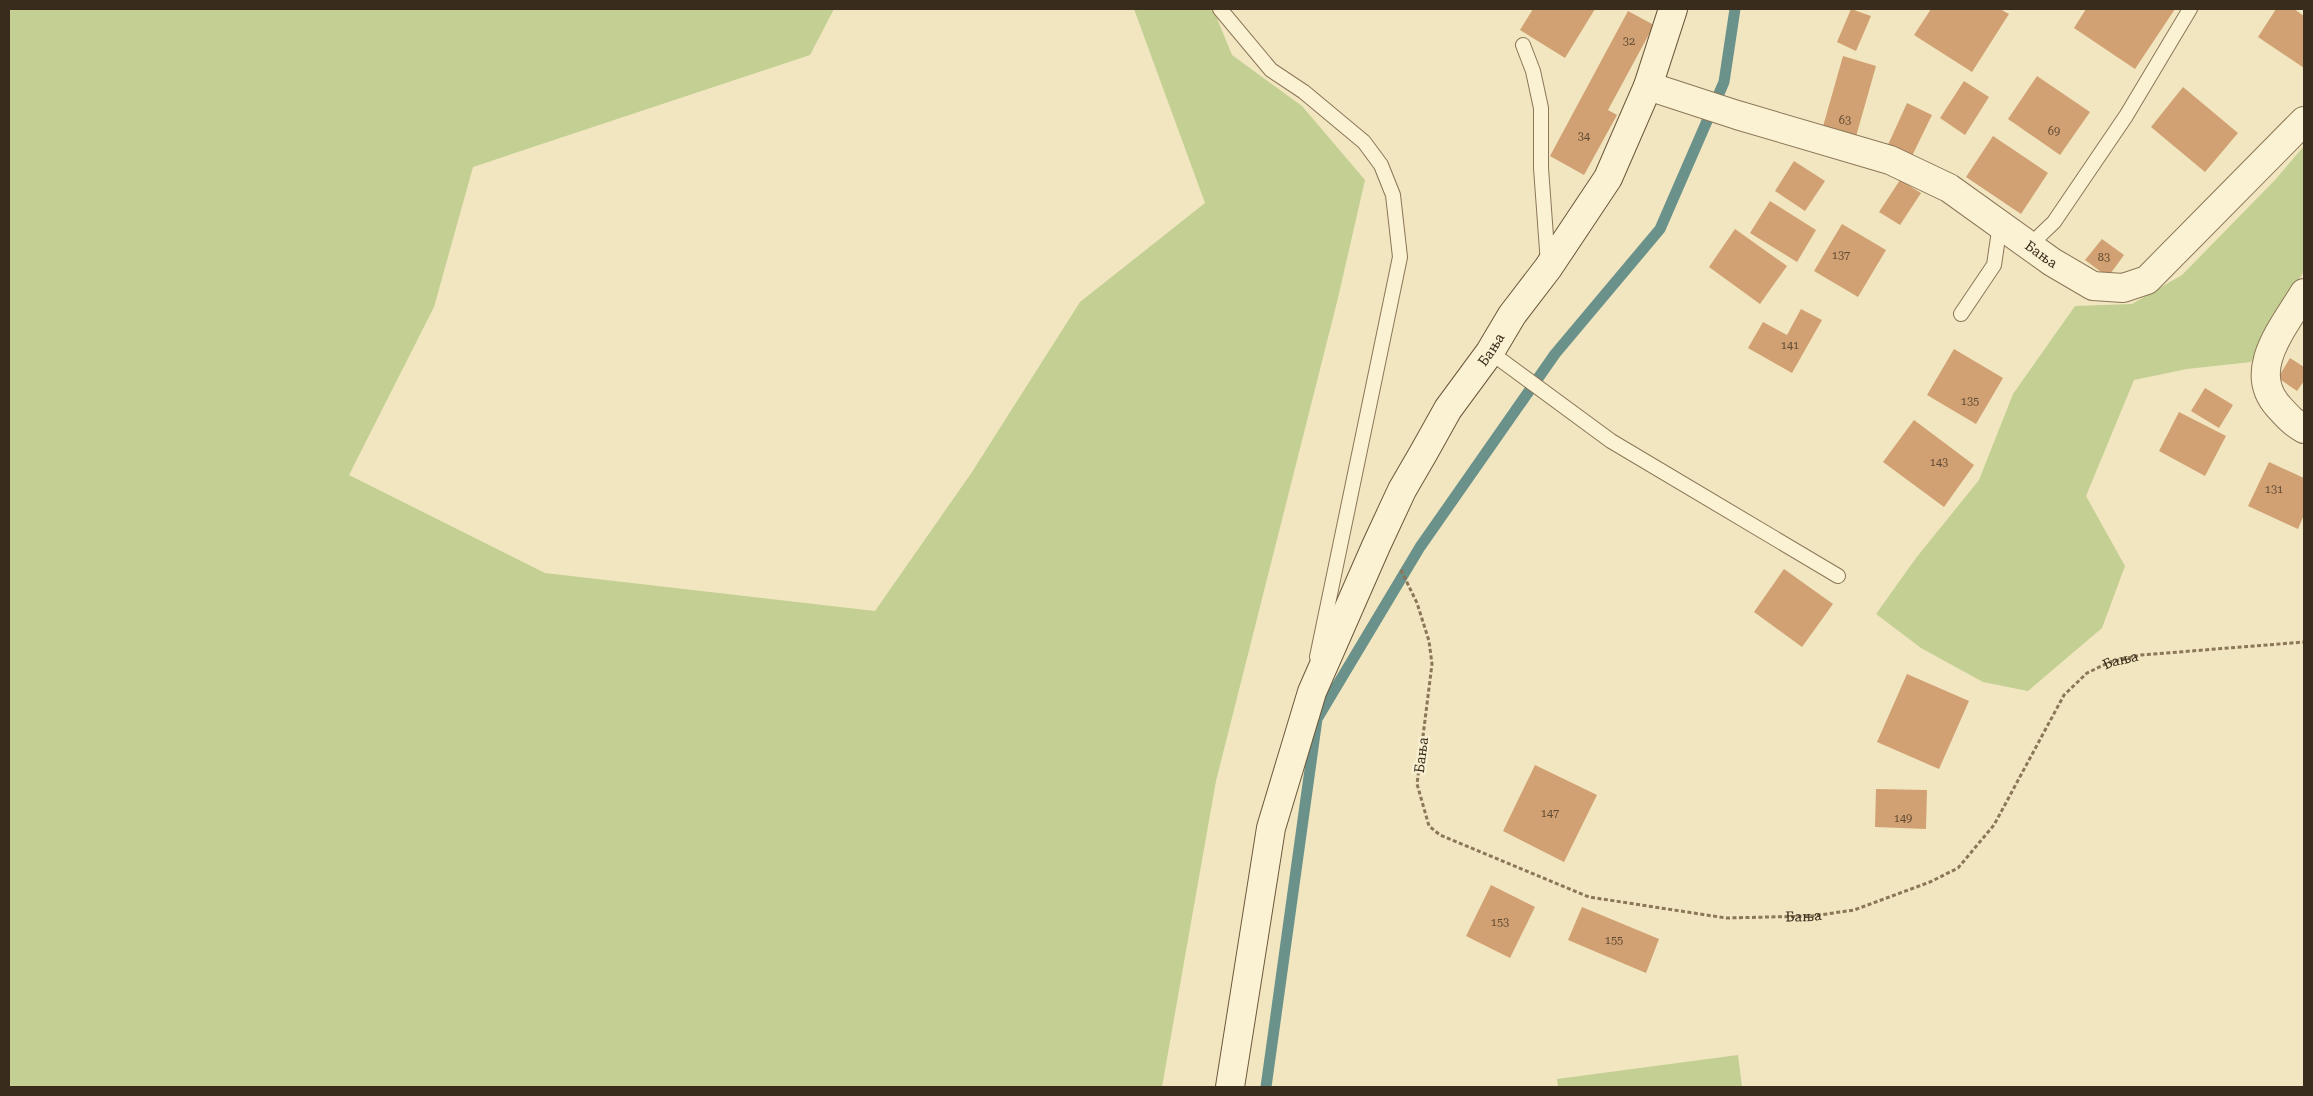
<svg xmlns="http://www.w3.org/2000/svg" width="2313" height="1096" font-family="'Roboto Serif',serif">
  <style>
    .green { fill: #c4cf93 }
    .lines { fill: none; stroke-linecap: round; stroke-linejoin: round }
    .stream { stroke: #6a918a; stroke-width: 11 }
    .building { fill: #d1a173 }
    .lane-casing { stroke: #8b7657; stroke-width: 16 }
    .street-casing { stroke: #8b7657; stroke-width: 30 }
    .secondary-casing { stroke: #6c573a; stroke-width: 30 }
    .path { stroke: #8b7657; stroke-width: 3; stroke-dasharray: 4 2.5; stroke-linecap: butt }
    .lane { stroke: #fbf2d4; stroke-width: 14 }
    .street { stroke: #fbf2d4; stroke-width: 28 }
    .secondary { stroke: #fbf2d4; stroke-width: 28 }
    .labels { text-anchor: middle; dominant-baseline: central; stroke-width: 5; stroke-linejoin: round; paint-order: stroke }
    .number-label { font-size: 11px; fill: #5f4932 }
    .street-label { font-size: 14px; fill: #392c1c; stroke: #f7efd0 }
  </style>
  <rect width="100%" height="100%" fill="#f1e6c0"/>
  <!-- green -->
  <path class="green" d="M9,9H834L810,55L473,167L434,307L349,475L545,573L875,611L972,472L1080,302L1205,203L1134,9H1213L1232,55L1302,106L1365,180L1338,298L1216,781L1162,1087H9Z
    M2304,146V271L2251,362L2187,369L2134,380L2086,496L2125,566L2102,628L2028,691L1983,682L1921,648L1876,614L1916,558L1979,480L2013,394L2075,306L2132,304L2182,275L2275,180Z
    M1738,1055L1742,1087H1558L1557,1079Z"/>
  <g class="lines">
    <!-- stream -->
    <path class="stream" d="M1266,1087L1317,719L1420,547L1555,354L1660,229L1724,82L1735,9"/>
  </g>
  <!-- building -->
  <path class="building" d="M1533,9H1595L1565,58L1520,30Z
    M1851,9L1871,16L1856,51L1837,42Z
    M1931,9H2000L2009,14L1972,72L1914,35Z
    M2086,9H2175L2135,69L2074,28Z
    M2276,9H2294L2304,16V68L2258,37Z
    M1628,11L1654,25L1608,110L1617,115L1584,175L1550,156Z
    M1843,56L1876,66L1855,140L1822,130Z
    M2037,76L2090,112L2060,155L2008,119Z
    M1964,81L1989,97L1965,135L1940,118Z
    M2183,87L2238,133L2205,172L2151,127Z
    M1907,103L1932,115L1911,158L1887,147Z
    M1993,136L2048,173L2021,214L1966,177Z
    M1794,161L1825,181L1805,211L1775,191Z
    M1900,180L1921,193L1900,225L1879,212Z
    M1770,201L1816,230L1797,262L1750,233Z
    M1842,224L1886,250L1858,297L1814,271Z
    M1735,229L1787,266L1760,304L1709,267Z
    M2102,239L2124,255L2108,277L2085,260Z
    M1801,309L1822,320L1792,373L1748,348L1763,322L1787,335Z
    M1954,349L2003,378L1976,424L1927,395Z
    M2290,358L2304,367V381L2297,391L2278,378Z
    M2205,388L2233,405L2219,428L2191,411Z
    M2179,412L2226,436L2205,476L2159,451Z
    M1914,420L1974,465L1944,507L1883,462Z
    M2269,462L2304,478V515L2298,529L2248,506Z
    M1784,569L1833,604L1802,647L1754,612Z
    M1907,674L1969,701L1939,769L1877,742Z
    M1535,765L1597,795L1564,862L1503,831Z
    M1876,789L1927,790L1926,829L1875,827Z
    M1491,885L1535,907L1510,958L1466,936Z
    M1582,907L1659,939L1646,973L1568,940Z"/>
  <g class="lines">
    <defs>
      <path id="lane" d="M1220,9L1271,70L1304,92L1364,142L1381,165L1393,195L1400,257L1317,657
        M1523,45L1533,71L1541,108V168L1548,264
        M2029,246L2054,222L2126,116L2190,9
        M1961,314L1994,265L2000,224
        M1490,352L1611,441L1838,576"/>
      <g id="street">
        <path id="s2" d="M1648,86L1737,115L1890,160L1949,188L2052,262L2093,286L2123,288L2147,280L2304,121"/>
        <path d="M2304,293C2284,327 2246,370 2278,406C2287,416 2293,423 2304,429"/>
      </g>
      <g id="secondary">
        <path id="s3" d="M1230,1087L1271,828L1312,692L1376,546L1402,490L1424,452L1448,409L1490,352L1512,315L1548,268L1608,178L1648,86L1673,9"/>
      </g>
    </defs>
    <!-- lane casing -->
    <use href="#lane" class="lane-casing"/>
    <!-- street casing -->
    <use href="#street" class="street-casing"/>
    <!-- secondary casing -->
    <use href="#secondary" class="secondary-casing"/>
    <!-- path -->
    <path class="path" id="s1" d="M1401,570L1417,603L1429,641L1432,664L1417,784L1429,826L1440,835L1589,897L1726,918L1813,916L1854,910L1930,882L1958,868L1994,825L2064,695L2087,673L2110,662L2141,655L2304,642"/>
    <!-- lane -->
    <use href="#lane" class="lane"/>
    <!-- street -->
    <use href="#street" class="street"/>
    <!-- secondary -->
    <use href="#secondary" class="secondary"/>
  </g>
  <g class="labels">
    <!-- number labels -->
    <g class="number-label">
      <text x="1629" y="41">32</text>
      <text x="1845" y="120">63</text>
      <text x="2054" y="131">69</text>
      <text x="1584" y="136">34</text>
      <text x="1841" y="255">137</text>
      <text x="2104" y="257">83</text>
      <text x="1790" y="345">141</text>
      <text x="1970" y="401">135</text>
      <text x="1939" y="462">143</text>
      <text x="2274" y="489">131</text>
      <text x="1550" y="813">147</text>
      <text x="1903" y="818">149</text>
      <text x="1500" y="922">153</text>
      <text x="1614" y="940">155</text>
    </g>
    <!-- street labels -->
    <g class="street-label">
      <text stroke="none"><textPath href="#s2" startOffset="432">Бања</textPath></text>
      <text stroke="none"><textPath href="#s3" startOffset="792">Бања</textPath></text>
      <text stroke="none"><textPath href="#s1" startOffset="1091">Бања</textPath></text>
      <text transform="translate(1421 755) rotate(-83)">Бања</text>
      <text stroke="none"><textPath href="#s1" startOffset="656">Бања</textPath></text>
    </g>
  </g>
  <!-- border -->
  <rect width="2313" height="1096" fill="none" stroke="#392c1c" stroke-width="20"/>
</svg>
